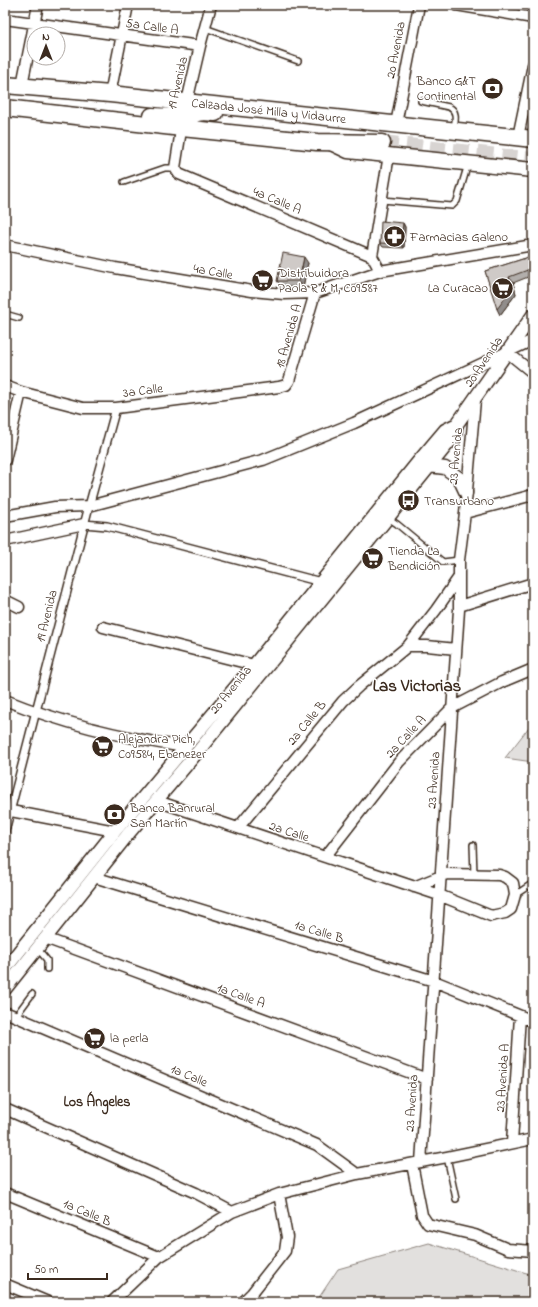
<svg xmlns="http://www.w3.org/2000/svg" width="538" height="1307" font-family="'Indie Flower',sans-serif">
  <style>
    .green { fill: #e2e0de; stroke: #8e857e }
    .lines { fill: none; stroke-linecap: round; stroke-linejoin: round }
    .trunk-tunnel { stroke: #d8d4d2; stroke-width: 16; stroke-dasharray: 16 8; stroke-linecap: butt }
    .service-casing { stroke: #3b2a1e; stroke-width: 8 }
    .pedestrian-casing { stroke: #3b2a1e; stroke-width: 10 }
    .minor-casing { stroke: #3b2a1e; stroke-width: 13 }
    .tertiary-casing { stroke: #3b2a1e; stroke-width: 15 }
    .secondary-casing { stroke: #3b2a1e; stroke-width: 17 }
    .trunk-casing { stroke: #3b2a1e; stroke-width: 19 }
    .service { stroke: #fff; stroke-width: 5 }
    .pedestrian { stroke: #fff; stroke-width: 7 }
    .minor { stroke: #fff; stroke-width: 10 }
    .tertiary { stroke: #fff; stroke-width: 12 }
    .secondary { stroke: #fff; stroke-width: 14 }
    .trunk { stroke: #fff; stroke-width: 16 }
    .wall { fill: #b2aeab; stroke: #3b2a1e }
    .shaded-wall { fill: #918d8b; stroke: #3b2a1e }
    .building { fill: #cfcac7; stroke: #3b2a1e }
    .labels { text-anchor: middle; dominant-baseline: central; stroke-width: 3; stroke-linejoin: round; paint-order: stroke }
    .street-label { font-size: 13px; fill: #3b2a1e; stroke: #fff }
    .poi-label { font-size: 13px; fill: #3b2a1e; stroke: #fff; text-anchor: start }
    .neighbourhood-label { font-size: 14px; font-weight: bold; fill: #3b2a1e; stroke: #fff }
    .district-label { font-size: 17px; font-weight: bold; fill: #3b2a1e; stroke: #fff }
  </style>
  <rect width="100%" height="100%" fill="#fff"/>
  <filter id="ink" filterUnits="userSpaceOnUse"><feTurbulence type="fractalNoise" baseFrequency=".025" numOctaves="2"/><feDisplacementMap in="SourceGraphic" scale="8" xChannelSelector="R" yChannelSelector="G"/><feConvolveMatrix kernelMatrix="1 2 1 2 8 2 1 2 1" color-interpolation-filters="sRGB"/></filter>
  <g filter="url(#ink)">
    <!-- green -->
    <path class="green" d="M533,726V762L505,758L529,727Z
      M429,1243L533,1275V1302H316L338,1269Z"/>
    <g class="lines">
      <!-- trunk-tunnel -->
      <path class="trunk-tunnel" d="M382,143L533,160"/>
      <defs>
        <path id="service" d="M205,28L298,61
          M421,101L449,107C458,111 455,121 454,129
          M124,182L165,168H175
          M382,200L452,206L457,201L468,164
          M5,314L19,318
          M388,518L397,524L443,562L459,560
          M473,845L474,874
          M515,895L533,883
          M37,948L47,960V969
          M15,1017L32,994
          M447,1157L456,1199"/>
        <path id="pedestrian" d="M84,524L107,526L321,582
          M5,831L89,506L116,408"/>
        <path id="minor" d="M456,5L533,18
          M5,19L200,46
          M22,85L38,5
          M110,94L128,5
          M186,106L200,46L211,5
          M182,124L175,168L179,174L372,256
          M396,124L419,5
          M518,137L533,65
          M5,245L115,268L252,291L284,294L315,293L380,271L533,245
          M380,271L372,256L389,155
          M507,352L533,373
          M5,386L21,392L83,408H116L279,387L286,385L289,381L315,293
          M5,460L21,392
          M465,513L533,495
          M5,516L55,507L89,506L263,460L354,423L533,340
          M5,541L84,524
          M5,600L19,607
          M459,606L533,583
          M103,627L254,665
          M408,646H427L456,649
          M5,700C62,723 124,738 185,747
          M157,801L439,895L491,916L505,913L511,909L515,895L513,883L505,877L499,875L447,874L441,876L414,887
          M5,808L11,811L115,831
          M238,828L343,701L359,686L408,646L436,610L459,577
          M325,857L399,762L452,708L502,682L533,669
          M94,877L434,981L533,1021
          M45,938L427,1079
          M5,1012L317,1145L357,1174
          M5,1109L196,1193L232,1212
          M512,1143L520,1016
          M421,1162L459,610V560L465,513L475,400
          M412,1164L422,1215L428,1224L475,1235L508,1249L533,1251
          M5,1193L159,1257
          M5,1284L48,1302
          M112,1302L159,1257L232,1212L279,1194L357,1174L447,1157L533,1139
          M243,1302L252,1293L285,1251L287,1237L279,1194"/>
        <path id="tertiary" d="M429,466L445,468L459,478L466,493
          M5,969L115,831L254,665L418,462L445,430L457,424
          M5,989L129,833L200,749L455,435L457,424L533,315"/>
        <path id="secondary" d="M331,143L348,151L533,170"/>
        <g id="trunk">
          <path id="s1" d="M5,85L110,94L533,139"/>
          <path d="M5,108L182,128L317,142L382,143"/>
          <path d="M152,116C170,117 176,119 186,102"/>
          <path d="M182,128C192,112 197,111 215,113"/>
        </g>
      </defs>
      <!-- service casing -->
      <use href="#service" class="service-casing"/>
      <!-- pedestrian casing -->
      <use href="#pedestrian" class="pedestrian-casing"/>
      <!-- minor casing -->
      <use href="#minor" class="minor-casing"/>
      <!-- tertiary casing -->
      <use href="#tertiary" class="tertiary-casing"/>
      <!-- secondary casing -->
      <use href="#secondary" class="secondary-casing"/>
      <!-- trunk casing -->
      <use href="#trunk" class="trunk-casing"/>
      <!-- service -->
      <use href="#service" class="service"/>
      <!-- pedestrian -->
      <use href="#pedestrian" class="pedestrian"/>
      <!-- minor -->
      <use href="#minor" class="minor"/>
      <!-- tertiary -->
      <use href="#tertiary" class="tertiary"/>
      <!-- secondary -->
      <use href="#secondary" class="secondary"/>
      <!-- trunk -->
      <use href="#trunk" class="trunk"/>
    </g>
    <!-- wall -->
    <path class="wall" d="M403,223L405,227L404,248L383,247L380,243Z
      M529,257L533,264V275L513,283L516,294L500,315L485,271Z
      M308,263L303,287H282L277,281Z"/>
    <!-- shaded-wall -->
    <path class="shaded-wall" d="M403,223L405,227L404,248L401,244Z
      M304,257L308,263L303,287L299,281Z
      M529,257L532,262L533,268Z
      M509,277L513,283L516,294L500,315L497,309Z"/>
    <!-- building -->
    <path class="building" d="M381,221L403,223L401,244L380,243Z
      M283,253L304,257L299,281H277Z
      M529,257L533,268L509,277L512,289L497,309L485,271Z"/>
  </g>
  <!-- icons -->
  <defs>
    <symbol id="bank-disc" viewBox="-11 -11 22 22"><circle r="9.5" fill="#3b2a1e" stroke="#fff"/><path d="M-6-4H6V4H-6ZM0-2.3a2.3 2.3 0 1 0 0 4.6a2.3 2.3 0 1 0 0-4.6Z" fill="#fff"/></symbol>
    <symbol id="pharmacy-disc" viewBox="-11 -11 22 22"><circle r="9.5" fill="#3b2a1e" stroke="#fff"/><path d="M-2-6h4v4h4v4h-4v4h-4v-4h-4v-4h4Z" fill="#fff"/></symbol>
    <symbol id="supermarket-disc" viewBox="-11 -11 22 22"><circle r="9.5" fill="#3b2a1e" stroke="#fff"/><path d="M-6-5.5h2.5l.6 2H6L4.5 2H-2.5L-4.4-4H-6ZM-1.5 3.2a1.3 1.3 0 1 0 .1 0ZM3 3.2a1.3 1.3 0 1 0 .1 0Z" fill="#fff"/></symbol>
    <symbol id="bus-disc" viewBox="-11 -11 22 22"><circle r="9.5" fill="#3b2a1e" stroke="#fff"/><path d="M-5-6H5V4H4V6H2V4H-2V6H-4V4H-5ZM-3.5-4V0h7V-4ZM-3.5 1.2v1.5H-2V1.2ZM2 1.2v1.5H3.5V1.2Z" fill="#fff"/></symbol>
  </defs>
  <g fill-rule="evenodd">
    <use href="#bank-disc" x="480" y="76" width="25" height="25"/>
    <use href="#pharmacy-disc" x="382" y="224" width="25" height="25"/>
    <use href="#supermarket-disc" x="250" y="268" width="25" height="25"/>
    <use href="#supermarket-disc" x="490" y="276" width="25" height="25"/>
    <use href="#bus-disc" x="396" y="488" width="25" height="25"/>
    <use href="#supermarket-disc" x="360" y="546" width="25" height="25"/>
    <use href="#supermarket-disc" x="90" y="734" width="25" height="25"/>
    <use href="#bank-disc" x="102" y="802" width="25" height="25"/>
    <use href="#supermarket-disc" x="82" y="1026" width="25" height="25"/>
  </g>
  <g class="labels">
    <!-- street labels -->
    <g class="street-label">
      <text transform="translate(152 27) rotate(8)">5a Calle A</text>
      <text transform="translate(396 50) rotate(-79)">20 Avenida</text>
      <text transform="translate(178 83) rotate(-77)">19 Avenida</text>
      <text stroke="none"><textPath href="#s1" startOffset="265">Calzada José Milla y Vidaurre</textPath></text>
      <text transform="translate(277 201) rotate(23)">4a Calle A</text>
      <text transform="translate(213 272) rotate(10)">4a Calle</text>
      <text transform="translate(289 336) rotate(-74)">18 Avenida A</text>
      <text transform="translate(484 362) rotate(-56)">20 Avenida</text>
      <text transform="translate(143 391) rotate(-7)">3a Calle</text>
      <text transform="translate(456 456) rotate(-85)">23 Avenida</text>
      <text transform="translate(47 616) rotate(-76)">19 Avenida</text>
      <text transform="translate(231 690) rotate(-51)">20 Avenida</text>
      <text transform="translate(307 723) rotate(-51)">2a Calle B</text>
      <text transform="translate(406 737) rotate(-47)">2a Calle A</text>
      <text transform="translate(434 780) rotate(-86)">23 Avenida</text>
      <text transform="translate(289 832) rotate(18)">2a Calle</text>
      <text transform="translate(319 932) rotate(17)">1a Calle B</text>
      <text transform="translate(241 996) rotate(20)">1a Calle A</text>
      <text transform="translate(189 1076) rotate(23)">1a Calle</text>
      <text transform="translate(503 1078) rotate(-86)">23 Avenida A</text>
      <text transform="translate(412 1103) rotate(-86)">23 Avenida</text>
      <text transform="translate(87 1213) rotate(23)">1a Calle B</text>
    </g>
    <!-- poi labels -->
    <g class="poi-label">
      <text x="476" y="81" text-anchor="end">Banco G&amp;T<tspan x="476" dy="15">Continental</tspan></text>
      <text x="410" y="237">Farmacias Galeno</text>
      <text x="278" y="273">Distribuidora<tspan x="278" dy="15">Paola R &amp; M, C09587</tspan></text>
      <text x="488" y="288" text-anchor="end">La Curacao</text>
      <text x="424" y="501">Transurbano</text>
      <text x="388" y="551">Tienda La<tspan x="388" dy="15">Bendición</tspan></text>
      <text x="118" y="739">Alejandra Pich,<tspan x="118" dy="15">C09584, Ebenezer</tspan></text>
      <text x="130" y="808">Banco Banrural<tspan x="130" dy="15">San Martín</tspan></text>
      <text x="110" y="1038">la perla</text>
    </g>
    <!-- neighbourhood labels -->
    <g class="neighbourhood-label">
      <text x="97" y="1102">Los Ángeles</text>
    </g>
    <!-- district labels -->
    <g class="district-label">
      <text x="417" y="686">Las Victorias</text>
    </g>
  </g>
  <!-- margin -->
  <rect width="538" height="1307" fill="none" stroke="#fff" stroke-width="20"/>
  <rect x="10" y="10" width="518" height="1287" fill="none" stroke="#3b2a1e" stroke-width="1.5" filter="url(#ink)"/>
  <!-- north arrow -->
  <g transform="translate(46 46)"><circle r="19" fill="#ffffff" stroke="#b1aaa5"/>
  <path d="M0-3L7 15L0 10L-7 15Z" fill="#3b2a1e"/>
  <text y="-6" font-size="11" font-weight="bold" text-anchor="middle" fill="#3b2a1e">N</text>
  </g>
  <!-- scale -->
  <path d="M28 1273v6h79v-6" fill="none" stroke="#3b2a1e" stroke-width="2"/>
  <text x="34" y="1273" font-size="12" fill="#3b2a1e" stroke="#ffffff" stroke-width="3" paint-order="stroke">50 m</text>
</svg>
